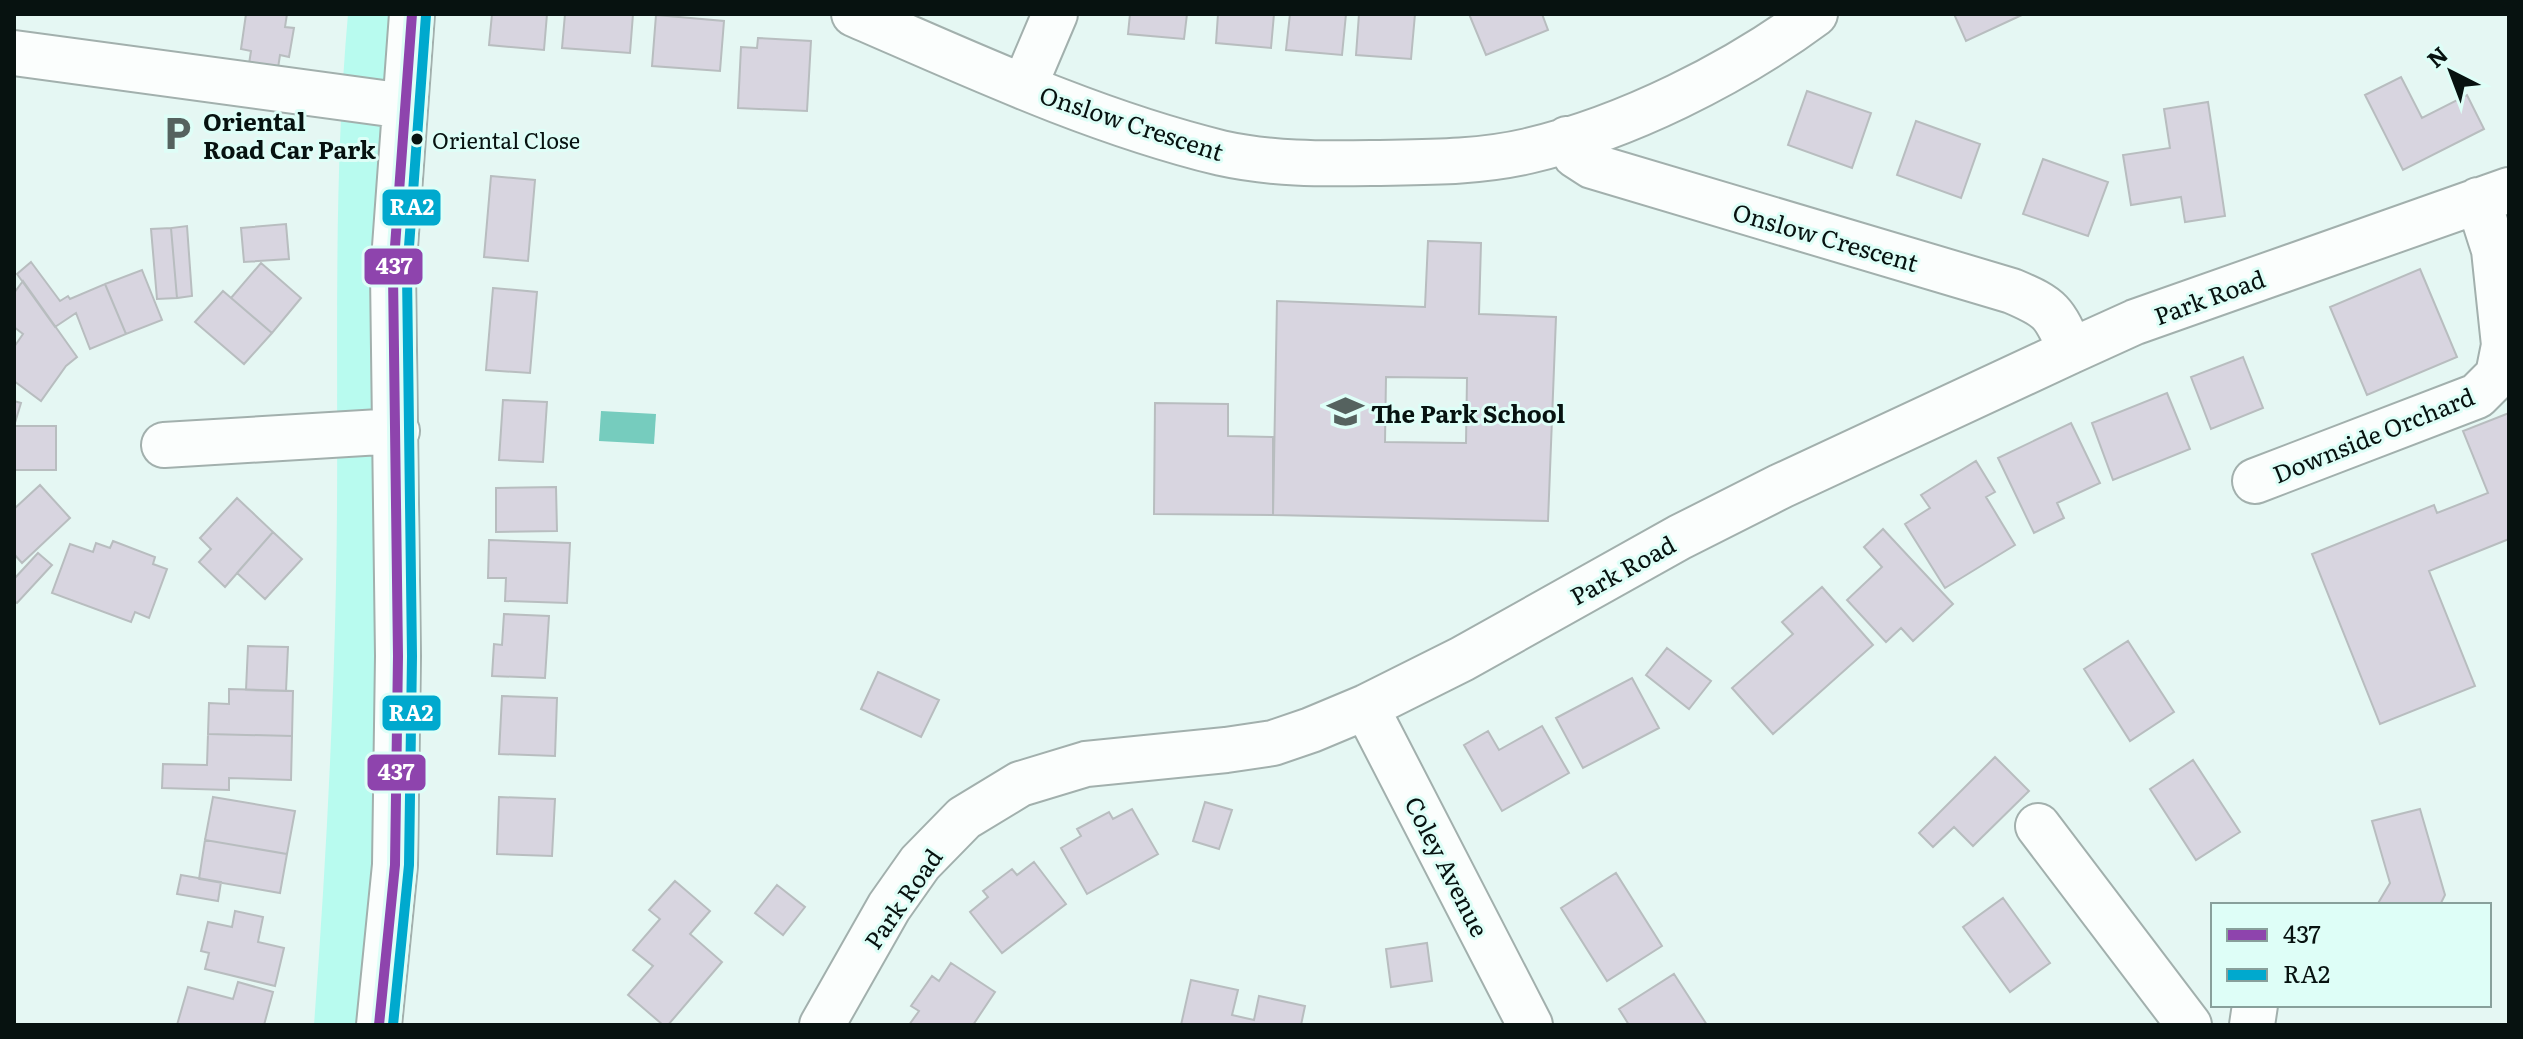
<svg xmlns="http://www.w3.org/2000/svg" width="2523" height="1039" font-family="Literata,serif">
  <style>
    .green { fill: #b8fbef }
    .water { fill: #76ccbe }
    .building { fill: #d8d5e0; stroke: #b8bdbf; stroke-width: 2; fill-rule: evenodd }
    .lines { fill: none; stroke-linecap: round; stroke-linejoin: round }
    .minor-casing { stroke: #a2b0ad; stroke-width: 48 }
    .minor { stroke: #fbfefd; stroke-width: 44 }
    .bus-1-casing { stroke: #defef7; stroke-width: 16 }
    .bus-2-casing { stroke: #defef7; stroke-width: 16 }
    .bus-1 { stroke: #8e44ad; stroke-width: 10 }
    .bus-2 { stroke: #00a9ce; stroke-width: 10 }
    .bus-dot { fill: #071210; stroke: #defef7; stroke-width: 3 }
    .labels { text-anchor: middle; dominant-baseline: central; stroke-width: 6; stroke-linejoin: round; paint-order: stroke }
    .bus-label { font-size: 22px; fill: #071210; stroke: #defef7; text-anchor: start }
    .poi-label { font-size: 24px; font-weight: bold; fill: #071210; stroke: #defef7; text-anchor: start }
    .street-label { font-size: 24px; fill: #071210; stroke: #defef7 }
    .line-badge { stroke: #defef7; stroke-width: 3 }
    .badge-label { font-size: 22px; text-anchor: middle; font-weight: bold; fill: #fff }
  </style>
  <rect width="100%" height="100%" fill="#e5f7f3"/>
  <!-- green -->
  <path class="green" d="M348,14H401L378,862L358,1025H314C325,878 333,731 336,583C340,394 331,203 348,14Z"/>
  <!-- water -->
  <path class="water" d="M601,411L656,414L654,444L599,441Z"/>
  <!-- building -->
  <path class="building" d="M246,14H287L285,27L294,28L289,57L280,55L278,68L249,64L251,51L241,49Z
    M492,14H547L544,50L489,45Z
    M565,14H633L630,53L562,48Z
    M1130,14H1187L1184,39L1128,34Z
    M1218,14H1274L1271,48L1216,43Z
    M1290,14H1346L1342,55L1286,50Z
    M1359,14H1415L1411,59L1356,55Z
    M1469,14H1542L1548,30L1486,55Z
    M1954,14H2024L1966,41Z
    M656,15L724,21L720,71L652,66Z
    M758,38L811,41L807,111L738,108L741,47L757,48Z
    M2401,77L2422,118L2467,95L2484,129L2403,170L2365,95Z
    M1807,91L1871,113L1852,168L1788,145Z
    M2208,102L2225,216L2185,222L2181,197L2131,205L2123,155L2170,148L2164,109Z
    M1916,121L1980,144L1961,198L1897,175Z
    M2043,159L2108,182L2088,236L2023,214Z
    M491,176L535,180L528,261L484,257Z
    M286,224L289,259L244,262L241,228Z
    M187,226L192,296L177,298L171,228Z
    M171,228L177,298L157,299L151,229Z
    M1428,241L1481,243L1479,314L1556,317L1548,521L1273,515L1277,301L1425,307ZM1386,377L1467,378L1466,443L1385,442Z
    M31,262L60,301L68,296L70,299L105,284L126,334L90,349L76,313L55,327L17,274Z
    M261,263L301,298L272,333L231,298Z
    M2420,269L2457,357L2367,395L2330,307Z
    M142,270L162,320L126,334L105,284Z
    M23,281L77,357L66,366L41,401L14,381V347L23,334L14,327V293Z
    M493,288L537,292L530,373L486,370Z
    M223,291L272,333L244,364L195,322Z
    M2243,357L2263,408L2211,429L2191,377Z
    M2167,393L2190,449L2113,480L2092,423Z
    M503,400L547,402L543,462L499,460Z
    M14,401L21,403L14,426H56V470H14Z
    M1155,403L1228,404V436L1273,437V515L1154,514Z
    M2509,413V539L2429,571L2475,686L2380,724L2312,554L2434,505L2437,513L2488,493L2463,431Z
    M2071,423L2100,483L2057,503L2064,518L2034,533L1998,458Z
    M1976,461L1995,492L1986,497L2015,545L1945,588L1905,524L1930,508L1921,495Z
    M40,485L70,518L22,563L14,554V509Z
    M556,487L557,531L496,532V488Z
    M237,498L273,532L225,587L199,562L211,549L200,538Z
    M1883,529L1953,604L1913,641L1901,628L1886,642L1847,600L1882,567L1864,547Z
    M273,532L302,559L265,599L237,573Z
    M489,540L570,543L567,603L505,601L506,578H488Z
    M113,541L155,557L153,564L167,569L149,618L135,612L131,622L52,593L70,544L93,552L96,543L110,548Z
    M38,553L52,565L17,603L14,601V579Z
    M1822,587L1873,645L1773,734L1732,688L1793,634L1782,622Z
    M504,614L549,616L545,678L492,676L494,644L502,645Z
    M2128,641L2174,712L2130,741L2084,669Z
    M248,646L288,647L286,691L246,690Z
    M1667,648L1711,681L1689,709L1646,675Z
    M878,672L939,700L921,737L861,709Z
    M1632,678L1659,728L1583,768L1556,718Z
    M229,689L293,691L292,736L208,734L209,703L229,704Z
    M502,696L557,698L555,756L499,754Z
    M1542,726L1569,773L1502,811L1464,745L1488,731L1499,750Z
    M208,734L292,736L291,780L229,778V790L162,788L163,764L207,765Z
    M1995,757L2029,791L1973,846L1954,827L1933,847L1919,833Z
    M2193,760L2240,832L2196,860L2150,789Z
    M213,797L295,811L287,854L205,840Z
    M499,797L555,799L552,856L497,854Z
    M1205,802L1232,810L1219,849L1193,841Z
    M1132,809L1158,854L1087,894L1061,848L1081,836L1077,829L1109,812L1113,819Z
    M2420,809L2445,895L2440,905H2377L2390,883L2372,821Z
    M205,840L287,854L280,893L199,879Z
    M1034,862L1066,904L1002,953L970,912L988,897L983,891L1012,869L1017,875Z
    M1616,873L1662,946L1607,981L1561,908Z
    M181,875L221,882L218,901L177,894Z
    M675,881L710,911L690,934L722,962L668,1025H663L628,995L653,966L633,950L660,919L649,910Z
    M777,885L805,907L783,935L755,913Z
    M2003,898L2050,963L2010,992L1963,927Z
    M235,911L263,917L258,942L284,948L275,986L205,969L209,953L201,951L208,922L232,927Z
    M1427,943L1432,981L1391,987L1386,949Z
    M951,963L995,992L973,1025H909L919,1011L911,1006L932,976L939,981Z
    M1674,974L1707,1025H1629L1619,1009Z
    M1191,980L1238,990L1232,1015L1254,1020L1259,996L1305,1006L1301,1025H1181Z
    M238,982L273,992L264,1025H177L188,987L233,999Z"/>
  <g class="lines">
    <defs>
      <path id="minor" d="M854,14C974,66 1094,122 1221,153C1270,164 1321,164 1371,163C1422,162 1477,163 1528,151C1626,128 1734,74 1815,14
        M14,53L405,106
        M1024,87L1055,14
        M1567,139L1575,155L1592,166L2012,291C2052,308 2054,312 2071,351
        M164,445L397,431
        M2255,481L2477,396L2498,375L2504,345L2494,250L2478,200
        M1366,707L1530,1025
        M2038,826L2189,1025
        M379,1025L395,865L398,656L393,274L412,14
        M822,1025L889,907L920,863L964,818L1020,784L1086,764L1226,750L1273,743L1311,730L1366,707L1462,659L1680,537L1781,486L2071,351L2135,322L2509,190
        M2252,1025L2255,1005"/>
    </defs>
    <!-- minor casing -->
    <use href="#minor" class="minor-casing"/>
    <!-- minor -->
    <use href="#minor" class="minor"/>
    <defs>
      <path id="bus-1" d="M379,1025L395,865L398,656L393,274L412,14"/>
      <path id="bus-2" d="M393,1025L409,865L412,656L407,274L426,15"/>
    </defs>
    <!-- bus-1 casing -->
    <use href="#bus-1" class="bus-1-casing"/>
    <!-- bus-2 casing -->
    <use href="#bus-2" class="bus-2-casing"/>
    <!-- bus-1 -->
    <use href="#bus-1" class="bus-1"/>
    <!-- bus-2 -->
    <use href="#bus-2" class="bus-2"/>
  </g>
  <!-- icons -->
  <defs>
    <symbol id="parking-bare" viewBox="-9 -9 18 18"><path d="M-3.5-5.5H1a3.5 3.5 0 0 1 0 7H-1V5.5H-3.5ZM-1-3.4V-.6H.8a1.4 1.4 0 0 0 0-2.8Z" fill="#55625f" stroke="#defef7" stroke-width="2.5" paint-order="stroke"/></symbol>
    <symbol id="school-bare" viewBox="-9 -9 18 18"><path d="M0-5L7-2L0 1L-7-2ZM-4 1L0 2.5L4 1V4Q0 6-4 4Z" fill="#55625f" stroke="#defef7" stroke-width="2.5" paint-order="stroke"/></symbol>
  </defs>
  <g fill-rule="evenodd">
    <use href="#parking-bare" x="152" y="108" width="51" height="51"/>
    <use href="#school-bare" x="1320" y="386" width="51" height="51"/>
  </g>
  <!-- markers -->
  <circle class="bus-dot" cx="417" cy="139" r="7"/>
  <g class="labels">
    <!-- bus labels -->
    <g class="bus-label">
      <text x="432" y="139">Oriental Close</text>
    </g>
    <!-- poi labels -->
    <g class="poi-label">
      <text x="203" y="120">Oriental<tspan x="203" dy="28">Road Car Park</tspan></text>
      <text x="1371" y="412">The Park School</text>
    </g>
    <!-- street labels -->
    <g class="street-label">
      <text transform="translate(1132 122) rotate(18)">Onslow Crescent</text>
      <text transform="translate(1826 236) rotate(16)">Onslow Crescent</text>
      <text transform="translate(2209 296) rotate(-20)">Park Road</text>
      <text transform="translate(2373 434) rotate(-22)">Downside Orchard</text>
      <text transform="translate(1622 569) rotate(-29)">Park Road</text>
      <text transform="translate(1448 866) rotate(63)">Coley Avenue</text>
      <text transform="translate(902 898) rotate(-55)">Park Road</text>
    </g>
  </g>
  <g class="line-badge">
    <rect x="381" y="188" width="61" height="39" rx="8" fill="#00a9ce"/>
    <rect x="363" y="247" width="61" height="39" rx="8" fill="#8e44ad"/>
    <rect x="381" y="694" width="61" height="38" rx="8" fill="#00a9ce"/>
    <rect x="366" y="753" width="61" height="39" rx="8" fill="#8e44ad"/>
  </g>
  <g class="badge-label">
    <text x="412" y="215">RA2</text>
    <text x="394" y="274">437</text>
    <text x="411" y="721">RA2</text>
    <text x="396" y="780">437</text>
  </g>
  <!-- border -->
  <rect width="2523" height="1039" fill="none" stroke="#071210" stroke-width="32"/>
  <!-- legend -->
  <rect x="2211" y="903" width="280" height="104" fill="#defef7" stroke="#88a09b" stroke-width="2"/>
  <rect x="2227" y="929" width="40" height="12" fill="#8e44ad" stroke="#88a09b" stroke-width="2"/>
  <text x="2283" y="943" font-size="24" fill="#071210">437</text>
  <rect x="2227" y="969" width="40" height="12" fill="#00a9ce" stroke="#88a09b" stroke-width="2"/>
  <text x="2283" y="983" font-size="24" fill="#071210">RA2</text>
  <!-- north arrow -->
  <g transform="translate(2451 72) rotate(318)" stroke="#defef7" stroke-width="6" paint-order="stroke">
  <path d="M0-6L14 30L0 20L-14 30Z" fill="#071210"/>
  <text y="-12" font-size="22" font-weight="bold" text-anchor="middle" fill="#071210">N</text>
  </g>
</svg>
